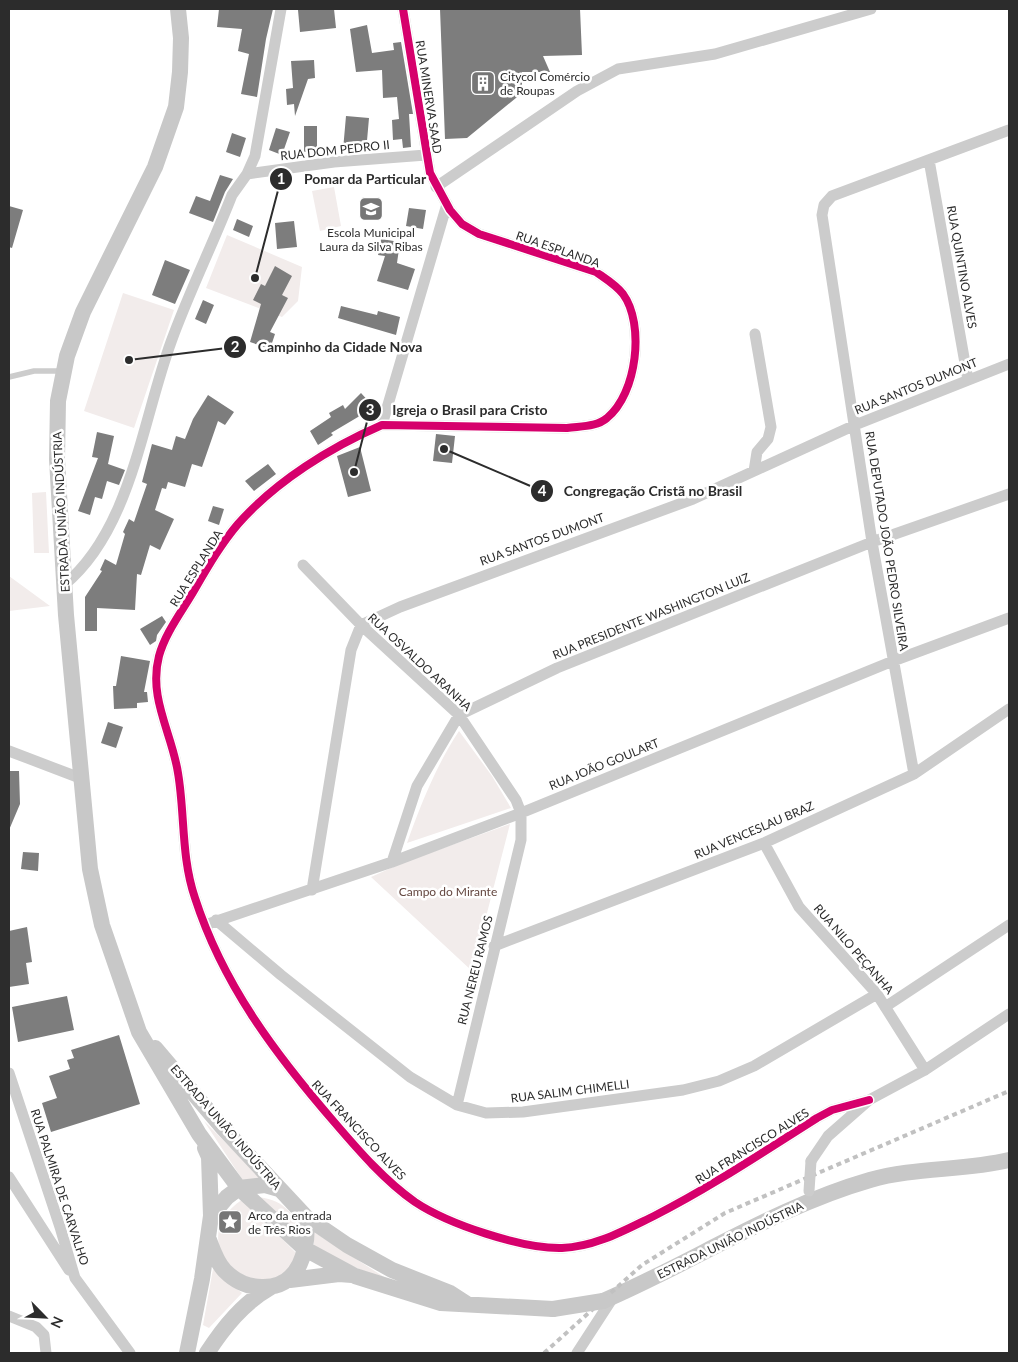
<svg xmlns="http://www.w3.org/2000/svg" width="1018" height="1362" font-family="Lato,sans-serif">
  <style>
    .green { fill: #f2eceb }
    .building { fill: #7d7d7d }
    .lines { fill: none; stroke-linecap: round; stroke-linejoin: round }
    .service { stroke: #ccc; stroke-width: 5.5 }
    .minor { stroke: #ccc; stroke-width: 11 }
    .secondary { stroke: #c8c8c8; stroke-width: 16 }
    .rail { stroke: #c1c1c1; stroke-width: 4; stroke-dasharray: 5 4; stroke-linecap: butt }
    .minor-bridge { stroke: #ccc; stroke-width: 11 }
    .secondary-bridge { stroke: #c8c8c8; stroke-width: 16 }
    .cycleway-casing { stroke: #fff; stroke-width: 11 }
    .cycleway { stroke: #d6006c; stroke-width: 8 }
    .labels { text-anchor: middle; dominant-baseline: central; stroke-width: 5; stroke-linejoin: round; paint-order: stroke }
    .poi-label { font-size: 12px; fill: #2c2c2c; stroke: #fff; text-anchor: start }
    .street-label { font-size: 12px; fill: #2c2c2c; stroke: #fff }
    .park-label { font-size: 12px; fill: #63463f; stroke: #fff }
    .leader { fill: none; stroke: #2c2c2c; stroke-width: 2 }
    .callout-dot { fill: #2c2c2c; stroke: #fff; stroke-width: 2 }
    .mark-label { font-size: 15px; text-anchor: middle; font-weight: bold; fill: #fff }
    .callout-label { font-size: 14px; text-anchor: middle; font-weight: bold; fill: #2c2c2c; stroke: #fff; stroke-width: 5; stroke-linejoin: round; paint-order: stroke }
  </style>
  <rect width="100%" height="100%" fill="#fff"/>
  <!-- green -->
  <path class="green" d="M334,187L341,226L320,231L312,191Z
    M227,235L302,267L298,301L282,317L206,288Z
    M123,293L174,310L134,428L84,411Z
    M46,492L49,553H34L32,493Z
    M9,576L50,606L9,611Z
    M459,731L492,776L511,808L407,843C421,804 436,766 459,731Z
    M510,824L472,971L371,877L402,863Z
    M204,1121L261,1178L244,1182Z
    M255,1197C281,1198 296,1212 301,1238Z
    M243,1199L298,1255C267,1319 174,1245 243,1199Z
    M314,1232L395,1284L314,1250Z
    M213,1269L242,1293L209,1328L203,1325Z"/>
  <!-- building -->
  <path class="building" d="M219,9H273L266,39L257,97L241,94L249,54L238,51L242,29L217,27Z
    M334,9L336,28L300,32L298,10Z
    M440,9H580L582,55L543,56L550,72H522V93L467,138L445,139Z
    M367,25L372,53L394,50L393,43L401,42L413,114H409L411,147L403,148L402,139L393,140L392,120L399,119L397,97L383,98L382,70L356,72L350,29Z
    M314,60L315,78L308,79L295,116L294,104L287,105L286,89L293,88L291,61Z
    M346,116L369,118L366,152L343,150Z
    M304,126H317V152H304Z
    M276,128L290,132L282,155L269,150Z
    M232,133L246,138L240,157L226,152Z
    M220,175L233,179L225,192L213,222L189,213L196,196L210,201Z
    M9,206L23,210L12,248L9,247Z
    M409,208L426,210L423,229L406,226Z
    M237,219L253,226L249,237L233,230Z
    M294,221L297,247L277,249L275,223Z
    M381,239L400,242L397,263L415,269L408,290L377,281L385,256L378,255Z
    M165,260L190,270L175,304L152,295Z
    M275,266L292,276L282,295L288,298L270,332L275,334L270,349L250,342L261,304L253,300L261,284L265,286Z
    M203,300L214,305L206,324L195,319Z
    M341,306L377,315L378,311L400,317L396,335L338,318Z
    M361,393L372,405L358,417L331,433L333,435L318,445L310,431L331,417L329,413L343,405L345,409Z
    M208,395L234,412L225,425L218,421L202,467L192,464L185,487L168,482L166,489L162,488L155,510L174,519L160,550L150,545L141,575L137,574L135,610L97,608V631H85V597L102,571L100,570L105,559L116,565L125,534L123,532L129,519L134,522L147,484L142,482L152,444L172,450L176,436L185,439L193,419Z
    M97,432L114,436L108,464L125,470L119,485L107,481L102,499L95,497L90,515L78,511L98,458L92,457Z
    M436,434L455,436L452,463L433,461Z
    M360,447L371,491L348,497L337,456Z
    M268,464L276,474L254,491L245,481Z
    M213,506L224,509L219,525L208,521Z
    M162,616L166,622L157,635L156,641L150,645L140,629Z
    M121,656L150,661L144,692H147L148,702L137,703V708L114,709L113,686H116Z
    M108,722L123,727L116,748L101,743Z
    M9,771H19L20,804L9,830Z
    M23,852L39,853L38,871L21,869Z
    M27,927L32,962L26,963L29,984L9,987V931Z
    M67,996L74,1030L18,1042L12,1007Z
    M119,1035L140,1104L51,1132L42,1103L57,1098L49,1076L70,1069L67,1060L74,1058L71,1050Z"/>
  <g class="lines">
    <!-- service -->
    <path class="service" d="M9,377L34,371H63"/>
    <!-- minor -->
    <path class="minor" d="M403,9L430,173L450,210L462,224L479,234L596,272C606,279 616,285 623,294C645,324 637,394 607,418C597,427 580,426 567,428L382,425C331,447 276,481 238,524C220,545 206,570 192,594C180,614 165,634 159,656C148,698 172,733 178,773C185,814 181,857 195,898C223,985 276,1055 335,1123C359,1151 385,1181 415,1202C448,1224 522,1249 562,1248C595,1247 625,1230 654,1216C711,1187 763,1152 817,1118L832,1110L869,1100
      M929,160L968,380
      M247,174L334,162L426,155
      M436,187L577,91L618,69L715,54L871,9
      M382,425L447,204
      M754,471L757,452L768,439L771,427L755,334
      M303,565L361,625L459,715L516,800L521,813V840L457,1105
      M64,585C131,530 142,421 171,342C189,292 213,244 232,195L247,174L255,156L281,9
      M9,751L80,778
      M914,774L872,542L822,215L824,205L832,196L1009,130
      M764,843L799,907L877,994L925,1070
      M392,862L417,786L459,715L557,668L872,542L1009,494
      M312,890L351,650L361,625L400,607L693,499L855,425L1009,364
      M216,920L281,975L410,1077L457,1105L486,1113L523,1112L683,1090L719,1081L754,1066L877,994
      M205,925L392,862L521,813L893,661L1009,618
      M494,946L764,843L914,774L1009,709
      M885,1007L1009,925
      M9,1073L60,1227L75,1278L130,1353
      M811,1161L828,1136L869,1100L925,1070L1009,1014
      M9,1177L69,1270
      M9,1316L36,1327L44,1335L46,1353
      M577,1353L614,1296"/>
    <!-- secondary -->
    <path class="secondary" d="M178,9L181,38L180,72L176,107L155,167L83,312L67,356L58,401L57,459L66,615L90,869L102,925L139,1032L199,1134L239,1188L305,1249L355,1276L441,1303L553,1309
      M155,1048L223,1128L306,1217L347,1245L392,1270L450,1293L467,1304
      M205,1148L209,1157L211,1216
      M209,1240C213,1251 217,1263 225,1271C235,1281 248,1287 262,1287C301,1288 309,1248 306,1217
      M290,1280L339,1274L352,1275
      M603,1301C692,1263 776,1207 870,1180C915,1167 963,1171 1009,1160
      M187,1353L202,1279L211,1216L227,1197L239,1188L265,1185L279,1189
      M207,1353C224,1327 243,1303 271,1287"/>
    <!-- rail -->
    <path class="rail" d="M544,1353L642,1265L725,1213L1009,1091"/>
    <!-- minor-bridge -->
    <path class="minor-bridge" d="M809,1191L811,1161"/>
    <!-- secondary-bridge -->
    <path class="secondary-bridge" d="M553,1309L603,1301"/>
    <defs>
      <path id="cycleway" d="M403,9L430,173L450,210L462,224L479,234L596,272C606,279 616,285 623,294C645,324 637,394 607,418C597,427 580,426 567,428L382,425C331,447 276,481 238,524C220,545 206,570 192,594C180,614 165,634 159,656C148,698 172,733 178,773C185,814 181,857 195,898C223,985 276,1055 335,1123C359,1151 385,1181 415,1202C448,1224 522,1249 562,1248C595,1247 625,1230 654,1216C711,1187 763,1152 817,1118L832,1110L869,1100"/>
    </defs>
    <!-- cycleway casing -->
    <use href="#cycleway" class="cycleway-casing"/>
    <!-- cycleway -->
    <use href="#cycleway" class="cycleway"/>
  </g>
  <!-- icons -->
  <defs>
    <symbol id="building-square" viewBox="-11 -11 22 22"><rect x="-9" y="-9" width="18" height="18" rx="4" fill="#767676" stroke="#fff"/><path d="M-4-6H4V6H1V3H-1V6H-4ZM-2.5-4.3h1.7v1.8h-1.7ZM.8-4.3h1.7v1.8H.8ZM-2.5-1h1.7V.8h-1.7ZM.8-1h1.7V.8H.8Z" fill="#fff"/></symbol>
    <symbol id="school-square" viewBox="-11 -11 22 22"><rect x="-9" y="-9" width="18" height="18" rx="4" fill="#767676" stroke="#fff"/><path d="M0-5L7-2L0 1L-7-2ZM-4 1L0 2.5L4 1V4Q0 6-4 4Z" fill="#fff"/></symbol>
    <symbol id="sight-square" viewBox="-11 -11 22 22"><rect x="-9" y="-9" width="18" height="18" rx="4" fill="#767676" stroke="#fff"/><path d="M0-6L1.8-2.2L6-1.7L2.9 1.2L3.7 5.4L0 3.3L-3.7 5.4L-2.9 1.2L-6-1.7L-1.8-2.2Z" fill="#fff"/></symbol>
  </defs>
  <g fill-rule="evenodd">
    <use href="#building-square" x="469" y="69" width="28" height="28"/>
    <use href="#school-square" x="357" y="195" width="28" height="28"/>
    <use href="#sight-square" x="216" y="1208" width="28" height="28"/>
  </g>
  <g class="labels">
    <!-- poi labels -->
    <g class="poi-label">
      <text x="500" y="76">Citycol Comércio<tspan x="500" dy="14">de Roupas</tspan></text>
      <text x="371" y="232" text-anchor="middle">Escola Municipal<tspan x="371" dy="14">Laura da Silva Ribas</tspan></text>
      <text x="248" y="1215">Arco da entrada<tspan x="248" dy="14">de Três Rios</tspan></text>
    </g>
    <!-- street labels -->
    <g class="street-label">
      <text transform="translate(429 97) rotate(81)">RUA MINERVA SAAD</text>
      <text transform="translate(335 150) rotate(-6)">RUA DOM PEDRO II</text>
      <text transform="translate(558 249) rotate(19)">RUA ESPLANDA</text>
      <text transform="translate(962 267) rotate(80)">RUA QUINTINO ALVES</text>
      <text transform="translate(916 386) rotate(-22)">RUA SANTOS DUMONT</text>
      <text transform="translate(61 512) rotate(-93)">ESTRADA UNIÃO INDÚSTRIA</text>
      <text transform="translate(542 539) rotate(-20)">RUA SANTOS DUMONT</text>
      <text transform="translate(887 541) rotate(81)">RUA DEPUTADO JOÃO PEDRO SILVEIRA</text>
      <text transform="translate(196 568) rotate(-58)">RUA ESPLANDA</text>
      <text transform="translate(651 616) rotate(-22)">RUA PRESIDENTE WASHINGTON LUIZ</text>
      <text transform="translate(420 662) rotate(43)">RUA OSVALDO ARANHA</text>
      <text transform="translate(604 764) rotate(-22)">RUA JOÃO GOULART</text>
      <text transform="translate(754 830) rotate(-23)">RUA VENCESLAU BRAZ</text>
      <text transform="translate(854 949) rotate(49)">RUA NILO PEÇANHA</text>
      <text transform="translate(475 970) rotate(-76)">RUA NEREU RAMOS</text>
      <text transform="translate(570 1091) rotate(-7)">RUA SALIM CHIMELLI</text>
      <text transform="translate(226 1127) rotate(49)">ESTRADA UNIÃO INDÚSTRIA</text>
      <text transform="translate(359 1130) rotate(47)">RUA FRANCISCO ALVES</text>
      <text transform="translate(752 1146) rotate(-32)">RUA FRANCISCO ALVES</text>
      <text transform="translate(60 1187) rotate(72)">RUA PALMIRA DE CARVALHO</text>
      <text transform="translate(730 1240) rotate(-26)">ESTRADA UNIÃO INDÚSTRIA</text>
    </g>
    <!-- park labels -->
    <g class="park-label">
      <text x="448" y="891">Campo do Mirante</text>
    </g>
  </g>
  <!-- callouts -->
  <path class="leader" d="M255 278L281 179M129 360L235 347M354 472L370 410M444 449L542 491"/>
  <g class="callout-dot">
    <circle cx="255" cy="278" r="5"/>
    <circle cx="129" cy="360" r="5"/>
    <circle cx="354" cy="472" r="5"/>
    <circle cx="444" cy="449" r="5"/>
    <circle cx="281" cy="179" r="12"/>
    <circle cx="235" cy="347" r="12"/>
    <circle cx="370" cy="410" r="12"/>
    <circle cx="542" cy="491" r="12"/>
  </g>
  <g class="mark-label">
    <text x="281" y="184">1</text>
    <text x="235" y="352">2</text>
    <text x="370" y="415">3</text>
    <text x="542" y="496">4</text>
  </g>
  <g class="callout-label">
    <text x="365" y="184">Pomar da Particular</text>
    <text x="340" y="352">Campinho da Cidade Nova</text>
    <text x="470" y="415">Igreja o Brasil para Cristo</text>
    <text x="653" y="496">Congregação Cristã no Brasil</text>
  </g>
  <!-- border -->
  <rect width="1018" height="1362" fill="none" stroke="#2c2c2c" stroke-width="20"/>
  <!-- north arrow -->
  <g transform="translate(45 1317) rotate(114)" stroke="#ffffff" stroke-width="4" paint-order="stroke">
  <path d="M0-4L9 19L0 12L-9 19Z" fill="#2c2c2c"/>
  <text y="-8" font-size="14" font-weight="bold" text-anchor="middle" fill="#2c2c2c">N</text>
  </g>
</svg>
